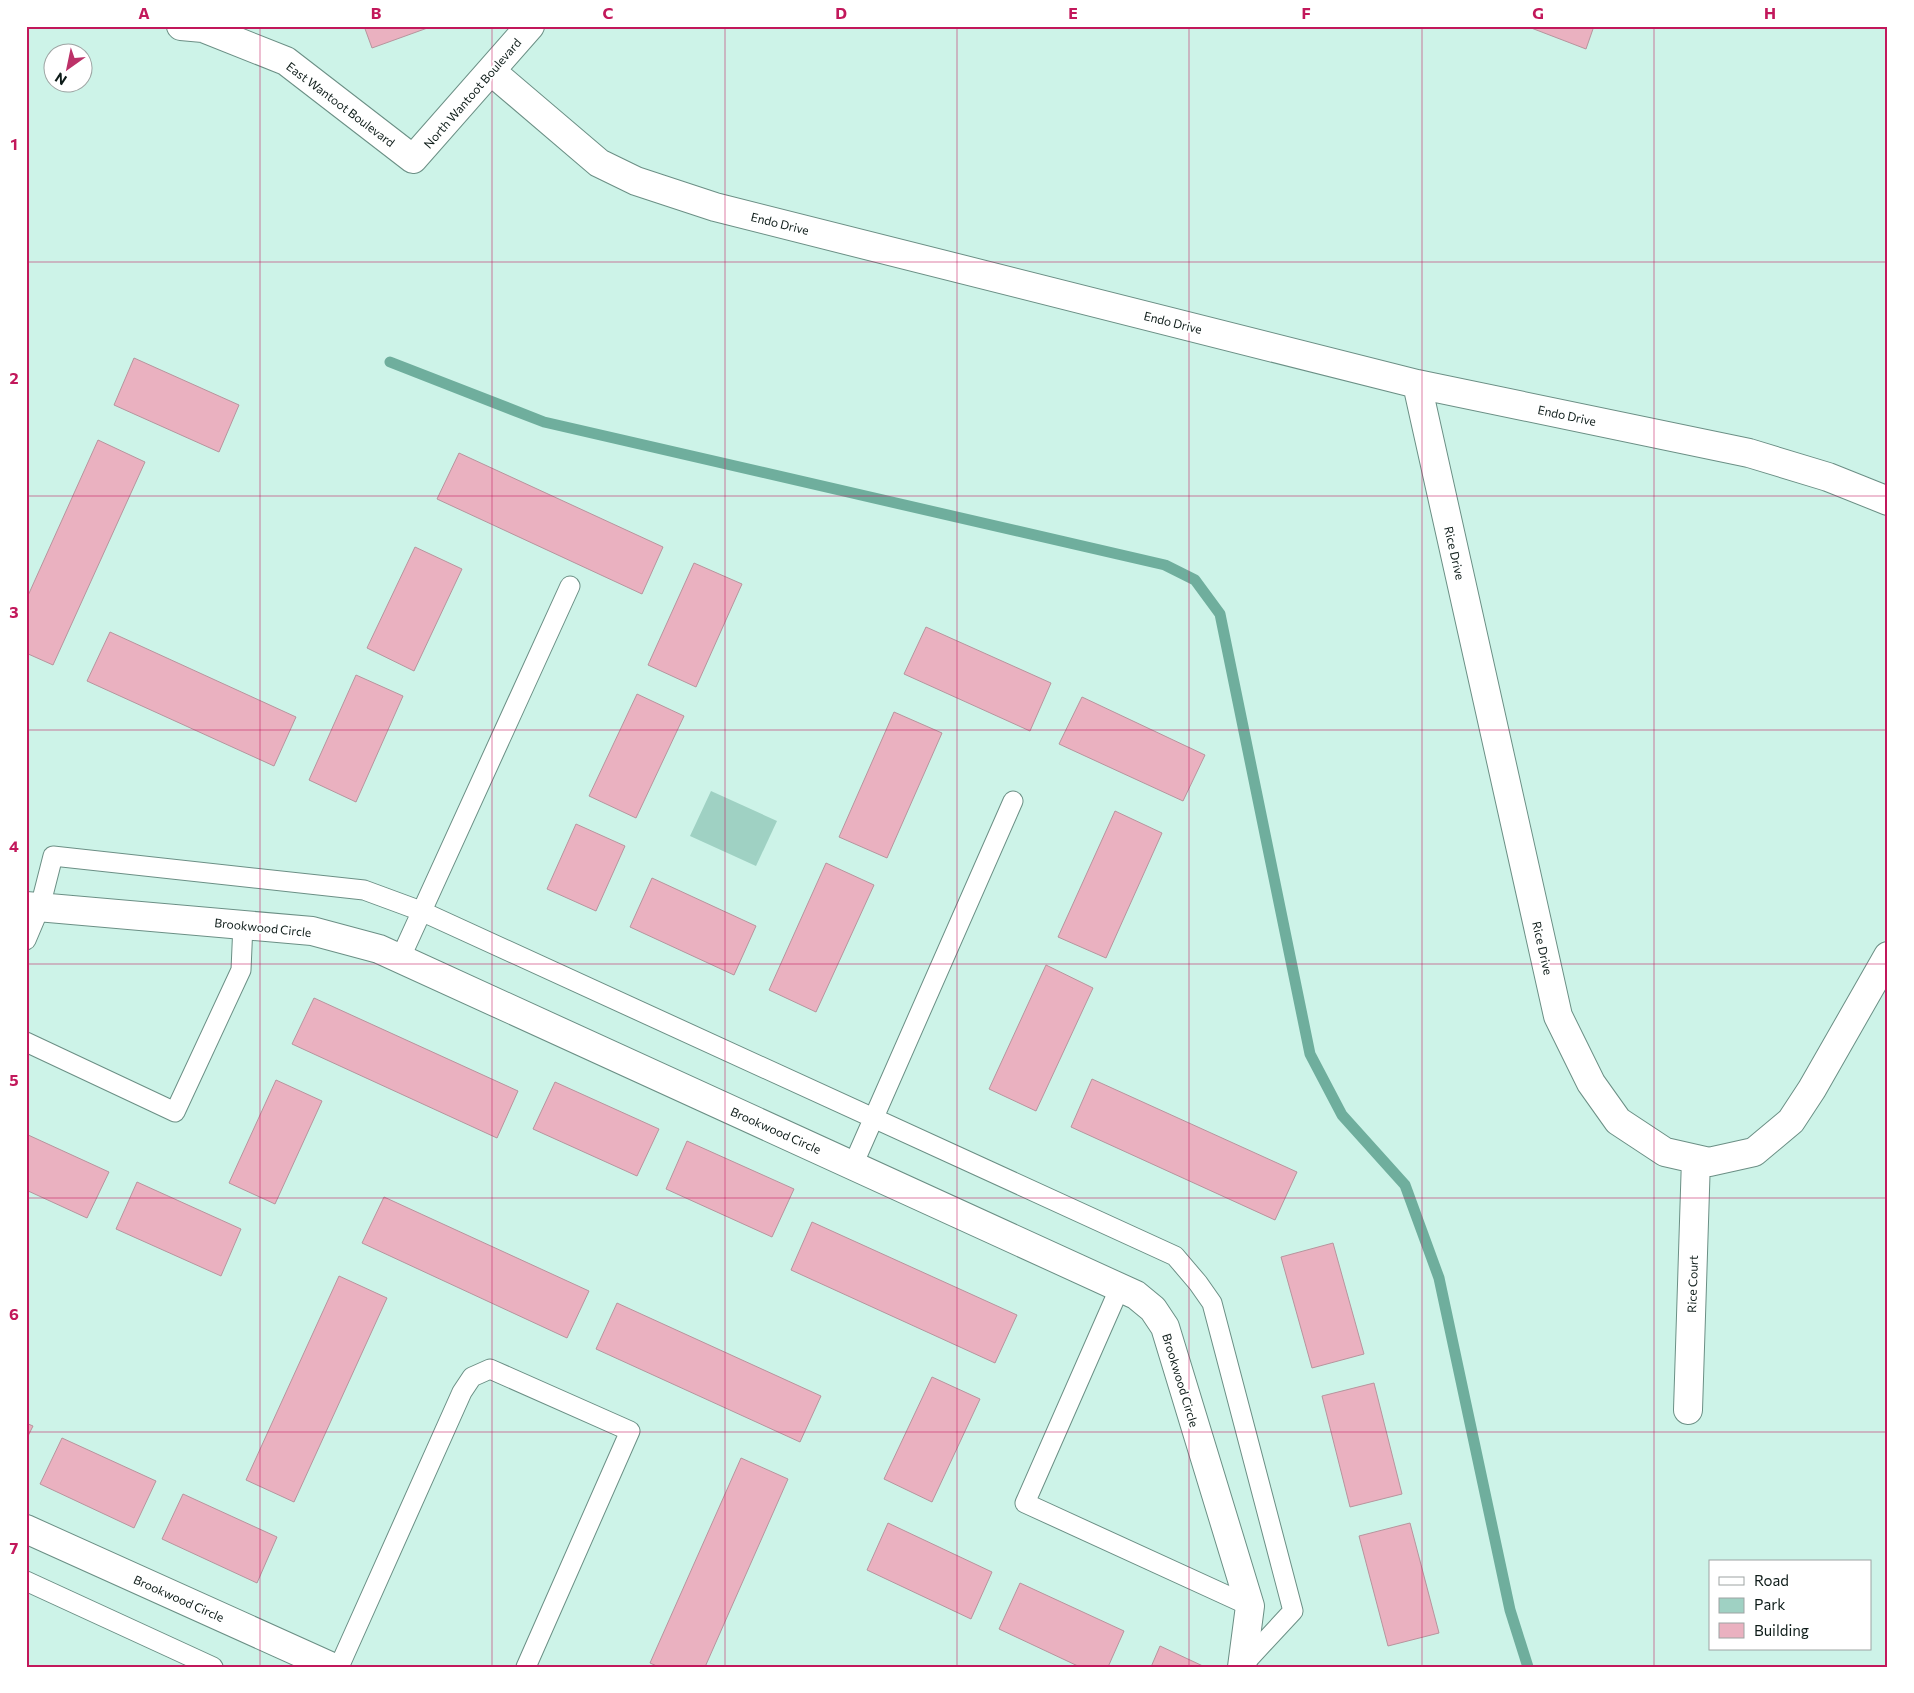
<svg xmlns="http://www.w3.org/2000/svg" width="1914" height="1693" font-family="Commissioner,sans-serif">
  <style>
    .green { fill: #9fd1c3 }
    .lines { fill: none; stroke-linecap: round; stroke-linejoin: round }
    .stream { stroke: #6fae9d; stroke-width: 11 }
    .building { fill: #eab1c0; stroke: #b7949d }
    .service-casing { stroke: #6b8f85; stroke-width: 21 }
    .minor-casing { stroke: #6b8f85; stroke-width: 30 }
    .service { stroke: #fff; stroke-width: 19 }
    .minor { stroke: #fff; stroke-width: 28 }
    .grid { fill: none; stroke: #c2185b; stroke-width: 1; stroke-opacity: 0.55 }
    .labels { text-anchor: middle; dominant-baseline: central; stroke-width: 4; stroke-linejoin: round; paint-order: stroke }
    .street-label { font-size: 12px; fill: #0d1b18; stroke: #fff }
    .neatline { fill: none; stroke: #c2185b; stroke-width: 2 }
    .grid-label { font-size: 16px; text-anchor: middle; font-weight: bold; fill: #c2185b }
  </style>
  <rect width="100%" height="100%" fill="#cdf3e8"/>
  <!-- green -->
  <path class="green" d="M711,791L777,821L756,866L690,836Z"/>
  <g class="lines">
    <!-- stream -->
    <path class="stream" d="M390,362L544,422L1165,565L1195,580L1220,614L1310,1054L1342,1115L1405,1185L1439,1278L1510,1610L1528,1667"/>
  </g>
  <!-- building -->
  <path class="building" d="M364,26H433L372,48Z
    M1526,26H1594L1586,49Z
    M134,358L239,405L219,452L114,405Z
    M98,440L145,462L53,665L26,653V600Z
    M459,453L663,547L642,594L437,499Z
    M415,547L462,569L414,671L367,648Z
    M694,563L742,584L696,687L648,665Z
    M926,627L1051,683L1030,731L904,674Z
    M110,632L296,717L274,766L87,681Z
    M356,675L403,696L356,802L309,780Z
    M637,694L684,716L636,818L589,796Z
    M1082,697L1205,755L1183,801L1059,744Z
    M894,712L942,733L887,858L839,837Z
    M1115,811L1162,833L1106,958L1058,937Z
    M576,824L625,846L596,911L547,889Z
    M826,863L874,885L816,1012L769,990Z
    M652,878L756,926L734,975L630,927Z
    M1046,965L1093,988L1036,1111L989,1089Z
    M314,998L518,1091L497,1138L292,1044Z
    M1092,1079L1297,1172L1275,1220L1071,1127Z
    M276,1080L322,1101L275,1204L229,1183Z
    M555,1082L659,1129L637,1176L533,1129Z
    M26,1134L109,1172L87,1218L26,1190Z
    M687,1141L794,1189L772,1237L666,1189Z
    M137,1182L241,1229L221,1276L116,1229Z
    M384,1197L589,1291L567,1338L362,1243Z
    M812,1222L1017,1315L995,1363L791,1270Z
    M1333,1243L1364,1354L1312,1368L1281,1257Z
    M339,1276L387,1298L294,1502L246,1480Z
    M617,1303L821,1396L800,1442L596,1349Z
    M932,1377L980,1399L932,1502L884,1479Z
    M1374,1383L1402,1494L1350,1507L1322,1396Z
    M26,1423L33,1426L26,1440Z
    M62,1438L156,1481L134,1528L40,1484Z
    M741,1458L788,1479L705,1667H659L650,1663Z
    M183,1494L277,1537L257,1583L162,1539Z
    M888,1523L992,1572L971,1619L867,1570Z
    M1410,1523L1439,1633L1388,1646L1359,1536Z
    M1020,1583L1124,1631L1108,1667H1080L999,1629Z
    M1160,1646L1205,1667H1151Z"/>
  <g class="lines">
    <defs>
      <path id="service" d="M26,940L40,907L53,856L364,890L421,911L1175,1256L1198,1283L1212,1303L1293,1611L1242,1666
        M400,959L570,586
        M26,1042L175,1112L241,970L243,924
        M853,1165L1013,801
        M1120,1287L1025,1503L1250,1606
        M26,1581L213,1667
        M339,1667L462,1392L472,1377L490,1369L630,1431L526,1667"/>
      <path id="minor" d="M181,26L203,28L286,61L413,159L530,26
        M491,71L599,163L636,181L715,207L1417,384L1749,453L1828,477L1888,501
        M1417,384L1558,1016L1591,1083L1618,1121L1665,1152L1709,1162L1754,1152L1791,1121L1812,1089L1888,956
        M26,906L312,931L379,949L1136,1295L1153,1309L1165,1327L1250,1606L1242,1667
        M1688,1410L1696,1159
        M26,1529L332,1667"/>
    </defs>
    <!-- service casing -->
    <use href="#service" class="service-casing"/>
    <!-- minor casing -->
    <use href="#minor" class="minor-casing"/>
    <!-- service -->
    <use href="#service" class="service"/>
    <!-- minor -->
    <use href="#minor" class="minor"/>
  </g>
  <!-- grid -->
  <path class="grid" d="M260,26V1667M492,26V1667M725,26V1667M957,26V1667M1189,26V1667M1422,26V1667M1654,26V1667M26,262H1888M26,496H1888M26,730H1888M26,964H1888M26,1198H1888M26,1432H1888"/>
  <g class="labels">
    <!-- street labels -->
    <g class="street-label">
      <text transform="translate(472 93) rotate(-49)">North Wantoot Boulevard</text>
      <text transform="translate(341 104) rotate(37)">East Wantoot Boulevard</text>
      <text transform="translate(780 223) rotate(14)">Endo Drive</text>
      <text transform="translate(1173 322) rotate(14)">Endo Drive</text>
      <text transform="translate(1567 415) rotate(12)">Endo Drive</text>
      <text transform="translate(1455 553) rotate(77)">Rice Drive</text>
      <text transform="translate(263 927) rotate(6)">Brookwood Circle</text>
      <text transform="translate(1543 948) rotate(77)">Rice Drive</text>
      <text transform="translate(776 1130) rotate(24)">Brookwood Circle</text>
      <text transform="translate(1692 1284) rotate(-88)">Rice Court</text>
      <text transform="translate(1181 1380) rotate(73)">Brookwood Circle</text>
      <text transform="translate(179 1598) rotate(24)">Brookwood Circle</text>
    </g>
  </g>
  <!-- border -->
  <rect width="1914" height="1693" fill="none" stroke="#ffffff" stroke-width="55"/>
  <!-- legend -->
  <rect x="1709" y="1560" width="162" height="90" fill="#ffffff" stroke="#9ea4a3"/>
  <rect x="1719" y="1577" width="25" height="8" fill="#ffffff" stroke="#9ea4a3"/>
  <text x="1754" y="1586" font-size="15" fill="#0d1b18">Road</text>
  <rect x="1719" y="1598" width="25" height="15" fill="#9fd1c3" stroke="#9ea4a3"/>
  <text x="1754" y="1610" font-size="15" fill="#0d1b18">Park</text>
  <rect x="1719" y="1623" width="25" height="15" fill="#eab1c0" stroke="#9ea4a3"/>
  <text x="1754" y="1636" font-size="15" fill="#0d1b18">Building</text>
  <!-- north arrow -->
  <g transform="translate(68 68) rotate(213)"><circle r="24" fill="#ffffff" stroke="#9ea4a3"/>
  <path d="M0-4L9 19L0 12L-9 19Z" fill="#bc3168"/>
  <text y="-8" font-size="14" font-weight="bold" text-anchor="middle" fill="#0d1b18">N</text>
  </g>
  <rect x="28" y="28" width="1858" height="1638" class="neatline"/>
  <g class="grid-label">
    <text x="144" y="19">A</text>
    <text x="376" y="19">B</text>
    <text x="608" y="19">C</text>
    <text x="841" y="19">D</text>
    <text x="1073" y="19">E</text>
    <text x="1306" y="19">F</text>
    <text x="1538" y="19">G</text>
    <text x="1770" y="19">H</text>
    <text x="14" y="150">1</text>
    <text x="14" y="384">2</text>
    <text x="14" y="618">3</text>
    <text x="14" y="852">4</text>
    <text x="14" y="1086">5</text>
    <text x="14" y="1320">6</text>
    <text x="14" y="1554">7</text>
  </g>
</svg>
